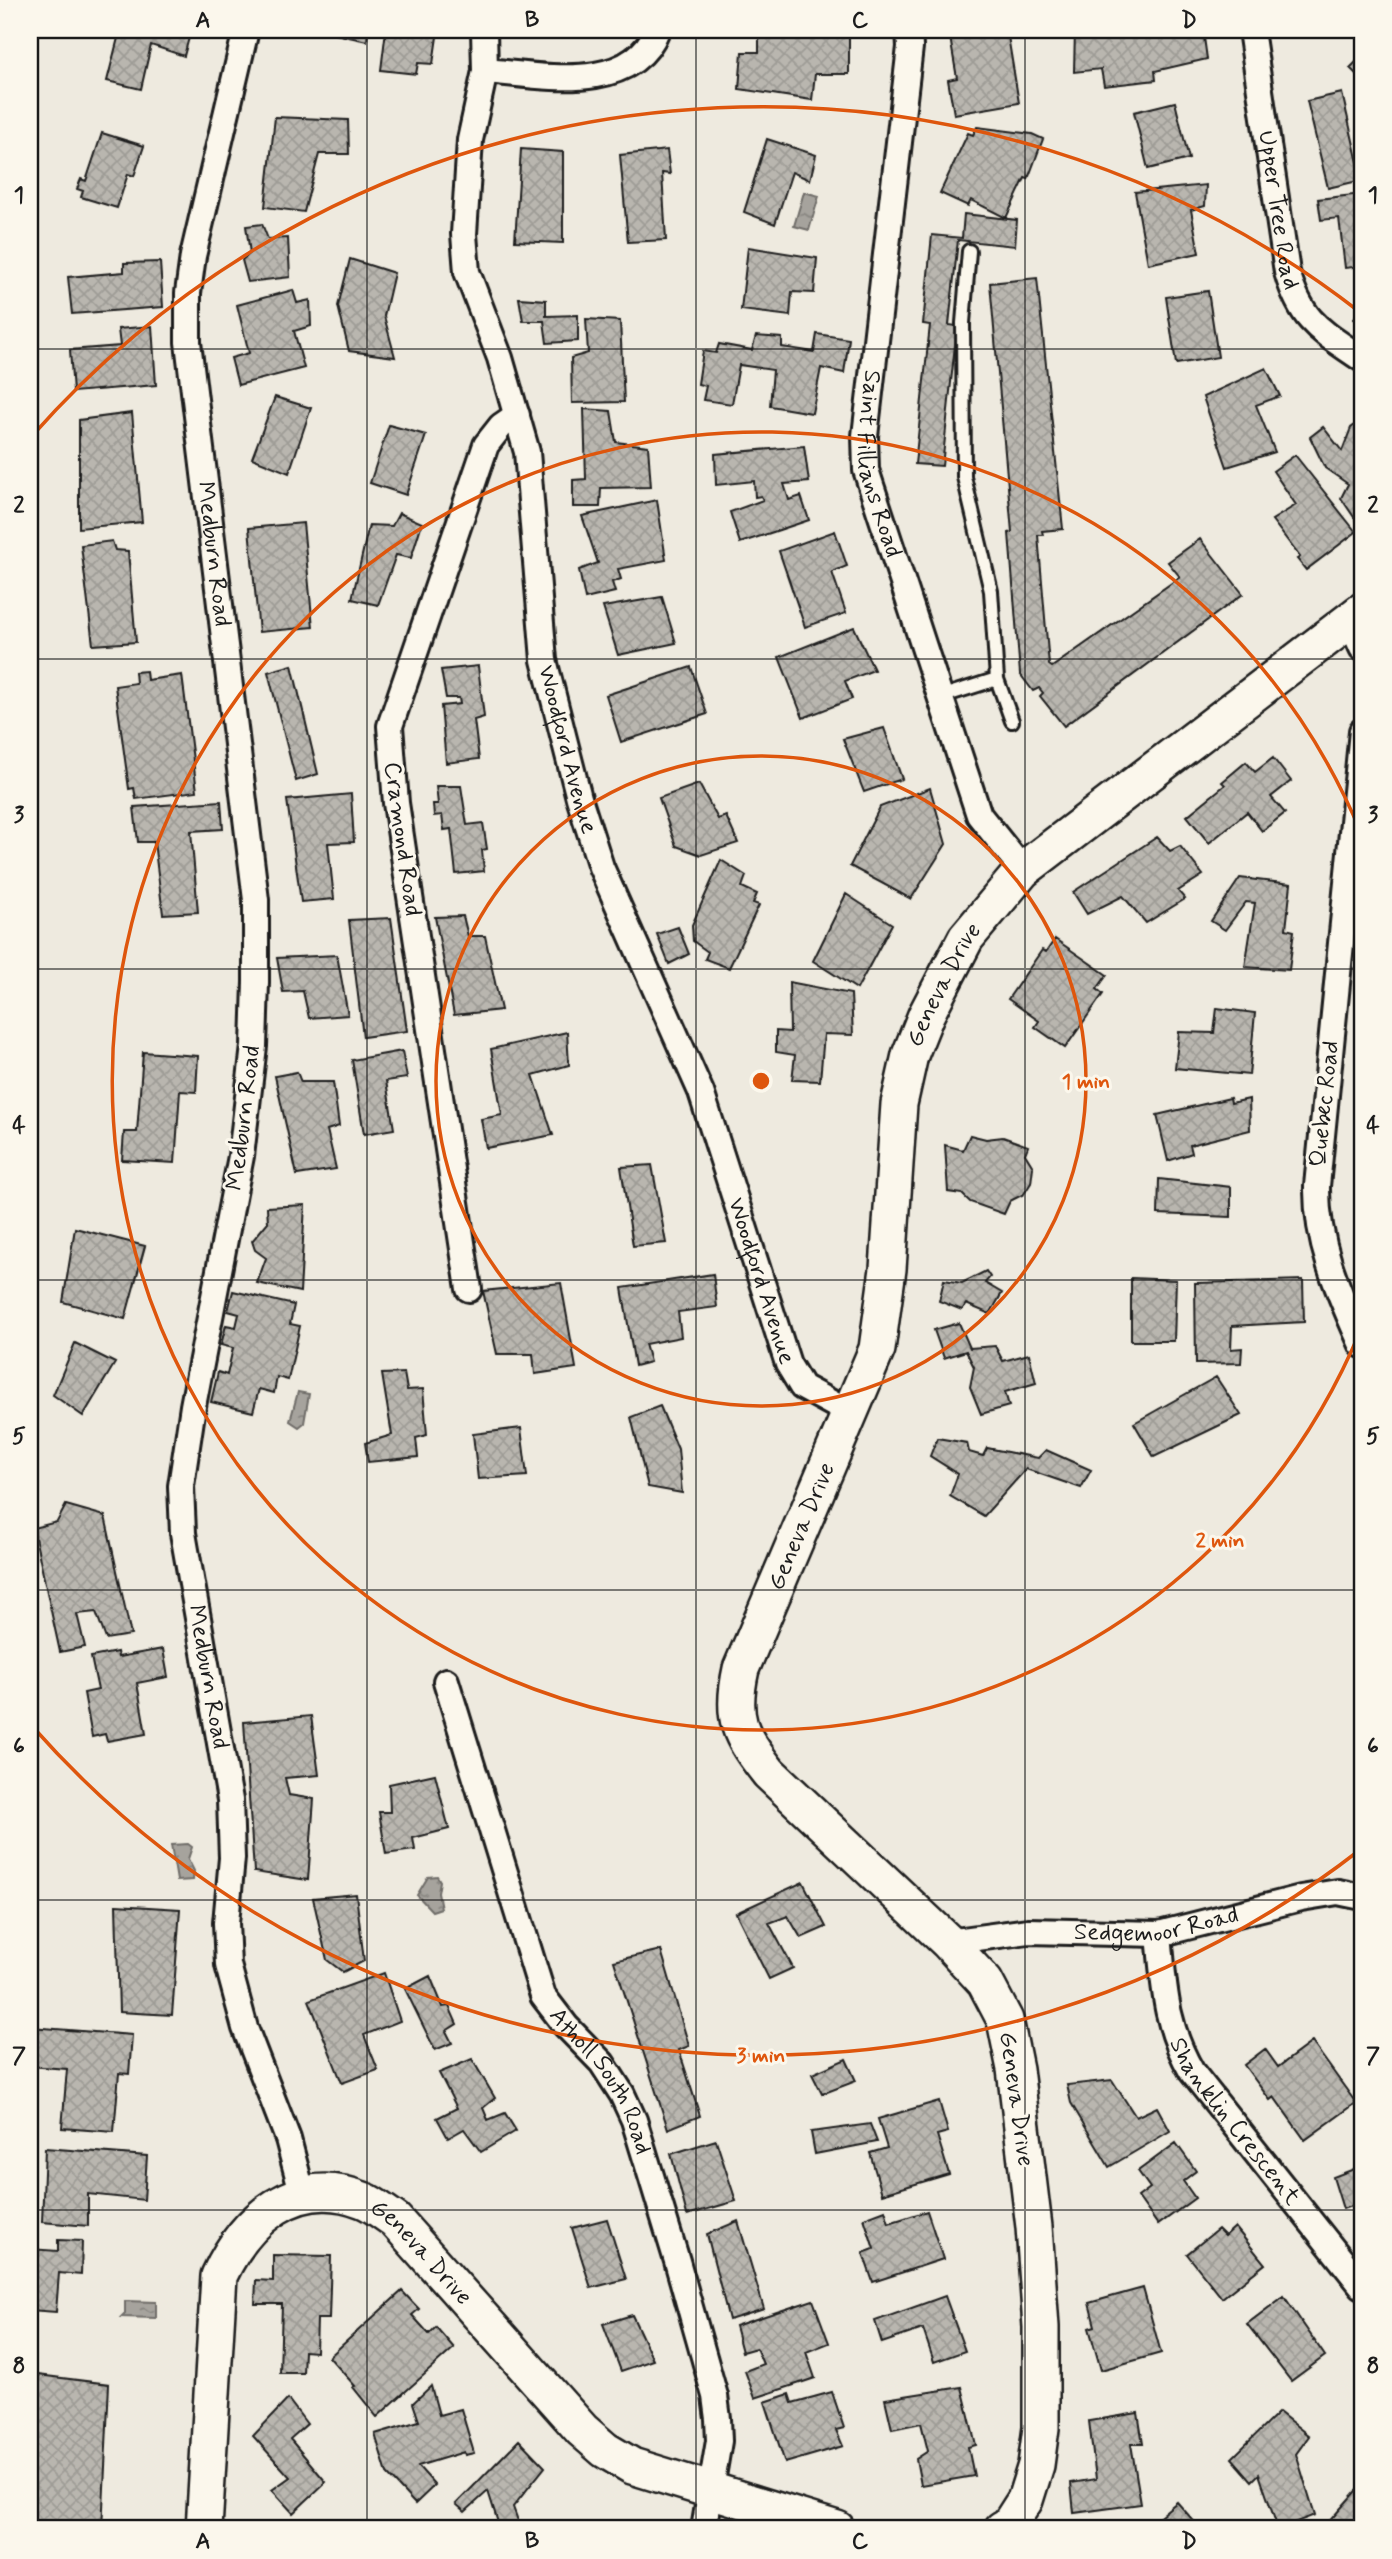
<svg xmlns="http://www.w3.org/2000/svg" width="1392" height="2559" font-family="Mynerve,sans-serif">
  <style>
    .water { fill: url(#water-ripples); stroke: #6f6d69; stroke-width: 2 }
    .building { fill: url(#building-cross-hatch); stroke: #1c1c1c; stroke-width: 2 }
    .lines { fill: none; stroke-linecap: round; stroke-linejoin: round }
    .lane-casing { stroke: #1c1c1c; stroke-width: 18 }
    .street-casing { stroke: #1c1c1c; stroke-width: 30 }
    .secondary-casing { stroke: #1c1c1c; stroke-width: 40 }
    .lane { stroke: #fbf7ec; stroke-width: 12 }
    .street { stroke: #fbf7ec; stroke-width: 24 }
    .secondary { stroke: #fbf7ec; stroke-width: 35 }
    .grid { fill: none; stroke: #1c1c1c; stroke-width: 2; stroke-opacity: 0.55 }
    .ring { fill: none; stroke: #de560d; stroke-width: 3.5 }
    .labels { text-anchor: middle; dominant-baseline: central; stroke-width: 6; stroke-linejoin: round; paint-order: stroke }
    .street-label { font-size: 24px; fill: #1c1c1c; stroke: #fbf7ec }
    .centre { fill: #de560d; stroke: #fbf7ec; stroke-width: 3.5 }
    .ring-label { font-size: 21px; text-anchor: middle; font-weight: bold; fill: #de560d; stroke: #fbf7ec; stroke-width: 6; stroke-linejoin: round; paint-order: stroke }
    .neatline { fill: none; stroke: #1c1c1c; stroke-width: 2.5 }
    .grid-label { font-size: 23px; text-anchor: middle; font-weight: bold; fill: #1c1c1c }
  </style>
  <defs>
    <pattern id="water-ripples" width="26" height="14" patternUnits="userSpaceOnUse" patternTransform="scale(1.75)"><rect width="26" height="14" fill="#a6a39d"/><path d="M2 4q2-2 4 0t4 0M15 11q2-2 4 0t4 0" fill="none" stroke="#86847f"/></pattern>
    <pattern id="building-cross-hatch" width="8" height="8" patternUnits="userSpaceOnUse" patternTransform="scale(1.75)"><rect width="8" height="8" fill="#b9b6af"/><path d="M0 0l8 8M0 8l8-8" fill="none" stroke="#9e9c96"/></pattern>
  </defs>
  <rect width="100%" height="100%" fill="#eeeadf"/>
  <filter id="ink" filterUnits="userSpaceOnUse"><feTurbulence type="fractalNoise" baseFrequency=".0143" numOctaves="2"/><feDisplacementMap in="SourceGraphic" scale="14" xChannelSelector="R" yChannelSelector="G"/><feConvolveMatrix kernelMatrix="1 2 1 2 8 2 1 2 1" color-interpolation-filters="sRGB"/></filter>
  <g filter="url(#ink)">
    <!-- water -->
    <path class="water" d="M804,192L819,196L809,230L794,226Z
      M298,1392L309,1394L304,1423L299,1427L290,1421Z
      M188,1844L192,1847L188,1859L194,1871L193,1880L177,1881L171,1845Z
      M437,1876L440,1881L438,1893L441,1908L432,1911L417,1895L428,1877Z
      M125,2301L156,2302V2318L121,2317L125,2313Z"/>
    <!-- building -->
    <path class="building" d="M120,30H191L184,56L151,45L141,89L107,81Z
      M317,30H368L367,41Z
      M386,30H438L433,64L418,63L416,74L381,70Z
      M991,30H1007L1019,103L954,114L948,80L957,78L950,37Z
      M1075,30H1203L1207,59L1155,71L1156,80L1104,86L1101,69L1074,72Z
      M759,36H849V74H815L812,100L739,89L742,52H759Z
      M1362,56V80L1350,68Z
      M1342,93L1362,180L1328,188L1307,101Z
      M1175,102L1189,159L1148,169L1134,112Z
      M275,117L348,120L349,154H319L304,212L265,207Z
      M977,127L1032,134L1043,139L1028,179L1025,178L1006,218L971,200L968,206L940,193L968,133L973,135Z
      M102,133L144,146L134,176L128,174L117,208L81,197L83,191L77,189L81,179L86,181Z
      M767,139L816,155L810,180L792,172L775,224L744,212Z
      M521,149L563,152V243L515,241Z
      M667,150L670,174L662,173L666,240L628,242L620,155Z
      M1206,185L1205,206L1191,210L1199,253L1148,264L1135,192Z
      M1362,194V266L1345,268L1339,218L1321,220L1318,199Z
      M964,214L1017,220L1015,246L958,240L949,325L957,326L942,466L915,464L930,325L923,324L932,235L962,238Z
      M262,224L268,239L288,238L290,277L248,282L242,260L250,253L246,226Z
      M748,247L817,258L814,293L792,292L790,316L741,310Z
      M350,259L394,273L384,316L395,357L349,351L338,306Z
      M160,262L163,307L72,314L68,277L124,272V263Z
      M1037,278L1063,529L1042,531L1043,535H1038L1049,665L1052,667L1180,577L1168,562L1200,539L1243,594L1064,726L1040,696L1043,693L1039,688L1033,691L1020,674L1009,533L1012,532L990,283Z
      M293,290L297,303L310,300L311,326L294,331L304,368L238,385L231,358L249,353L237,305Z
      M1208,291L1218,357L1176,364L1166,297Z
      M519,298L546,300V316L578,315V341L547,343L544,321H523Z
      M1362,303V323L1354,319Z
      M586,319L620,321L624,402L572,403L571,358L588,353Z
      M152,326L156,385L73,392L70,350L120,346L118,329Z
      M817,334L849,339L844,373L821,368L812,413L770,406L773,370L739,365L732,404L703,400L706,386L698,384L703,351L716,353L719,344L752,350L756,336L782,338V347L814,352Z
      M1266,368L1280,396L1256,405L1275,452L1227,467L1203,397Z
      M275,397L311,408L289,473L252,458Z
      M584,409L611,411L616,442L648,446L651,487L601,488L600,507H573V480L586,479Z
      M132,413L142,522L79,528V420Z
      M1362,420V529L1341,498L1348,484L1325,468L1310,437L1323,427L1342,451L1351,428Z
      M389,425L426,435L406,495L370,483Z
      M804,446L809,482L784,484L789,500L801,496L809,520L740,543L730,512L763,500L761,496L755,497L754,481L716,485L715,454Z
      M1295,455L1356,532L1306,570L1297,559L1300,557L1272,520L1296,505L1273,471Z
      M657,500L666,560L618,569L621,579L612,582L615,592L585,599L579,570L598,563L582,516Z
      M399,513L422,523L411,558L396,555L378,605L352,599L369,525L392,526Z
      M303,523L313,627L259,632L249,528Z
      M835,531L847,566L832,572L846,613L805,627L779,551Z
      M112,541L115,550L128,551L136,642L93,645L81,545Z
      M662,597L676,643L618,655L603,607Z
      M854,627L874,670L845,681L852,699L803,718L779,657Z
      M292,665L318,774L296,781L268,672Z
      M478,666L484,717L474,720L479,759L446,763L441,706L460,704L459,698H446L441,670Z
      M691,667L707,714L621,742L606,695Z
      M146,671L147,680L182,675L197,791L136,799L134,788L129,789L115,686L136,683L135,672Z
      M884,728L902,779L864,792L843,739Z
      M1273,758L1291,781L1271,797L1285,813L1262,831L1247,812L1209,843L1187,816L1225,785L1222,782L1246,762L1255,772Z
      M699,784L718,819L726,816L738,843L701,855L676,846L659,798Z
      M436,786H461L467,825L483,823L487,849L482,850L484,871L456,874L451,829L444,830L442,815L434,816L433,804H438Z
      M930,788L946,844L911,899L850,866L880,807Z
      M351,794L354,842L328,843L334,899L301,902L287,800Z
      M221,801L223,829L191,831L198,912L163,914L154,842H138L134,807Z
      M1157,837L1170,851L1180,846L1203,875L1178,891L1185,899L1146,923L1123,896L1087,914L1073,892Z
      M721,860L746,876L742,887L757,894L753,903L759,905L729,968L705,959L708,952L693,941L692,925Z
      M1240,878L1291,884L1286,929L1294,931L1289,970L1245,967L1255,903L1246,902L1225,930L1211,921Z
      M846,894L892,924L857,989L813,961Z
      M463,916L468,936H485L501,1010L454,1015L435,917Z
      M391,918L407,1031L363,1037L349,920Z
      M678,927L689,954L669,964L657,934Z
      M1055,939L1107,975L1097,989L1103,994L1065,1048L1035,1027L1039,1021L1008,999L1042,950L1046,952Z
      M337,955L348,1015L309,1018L303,991L283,992L277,958Z
      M789,982L851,994L853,1035L824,1034L820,1081L792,1080L795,1055L776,1052V1031L790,1032Z
      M1217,1008L1255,1013L1249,1075L1175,1068L1179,1032L1214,1033Z
      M567,1032L569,1065L533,1075L553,1135L486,1148L481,1119L502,1115L491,1049Z
      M402,1051L407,1078L386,1081L394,1129L364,1134L352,1060Z
      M143,1052L198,1056L196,1092L180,1091L175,1163L122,1160L124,1132H137Z
      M297,1072L301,1082H333L339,1126L327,1130L336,1169L297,1175L275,1076Z
      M1230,1098L1231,1103L1249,1099L1250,1130L1190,1145L1192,1153L1168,1161L1157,1115Z
      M970,1135L986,1139L1003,1137L1028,1146L1025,1154L1033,1167L1031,1183L1024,1194L1010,1201L1004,1214L970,1202L962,1194L948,1192L945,1145L963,1150Z
      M652,1165L666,1243L633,1246L621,1167Z
      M1159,1179L1231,1187V1217L1158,1214Z
      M305,1205L300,1292L257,1283L266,1258L255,1250L252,1241L268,1222L267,1207Z
      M75,1228L145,1246L125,1319L63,1302Z
      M986,1271L990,1277L985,1283L1002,1293L990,1314L966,1304L962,1310L939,1301L944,1280L962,1283Z
      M713,1274L717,1307L678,1312L681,1337L645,1344L650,1362L635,1366L622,1288Z
      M1131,1278L1176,1280L1174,1341H1131Z
      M1303,1280L1304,1322L1232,1326L1231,1349L1242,1348L1241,1363L1196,1364L1195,1283Z
      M561,1283L576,1368L535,1374L533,1354H497L483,1291Z
      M233,1291L294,1305L290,1324L300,1326L288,1380L277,1377L274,1393L259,1389L253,1412L211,1402L218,1372L227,1375L233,1348L221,1345L226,1325L236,1327L239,1314L228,1311Z
      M959,1323L970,1348L995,1346L1003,1361L1029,1354L1036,1383L1005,1392L1009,1406L981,1414L970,1387L974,1367L966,1351L944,1358L934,1330Z
      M75,1343L115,1363L83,1416L53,1395Z
      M404,1373L407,1390L423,1389L427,1435L416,1438L418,1457L368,1462L365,1443L392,1435L382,1374Z
      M1216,1377L1241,1415L1154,1457L1134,1423Z
      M660,1406L678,1449L682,1493L648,1487L631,1417Z
      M521,1428L527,1476L478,1479L473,1434Z
      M937,1438L967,1443L969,1452L983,1456L987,1448L1038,1458L1046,1450L1091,1470L1081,1488L1026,1469L984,1516L950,1496L958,1474L930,1456Z
      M66,1505L105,1516L131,1635L106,1639L96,1612L77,1614L85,1647L60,1652L33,1528L57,1522Z
      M163,1649L168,1677L137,1683L146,1734L107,1741L105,1734L92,1737L84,1693L98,1690L91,1657L117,1652L118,1657Z
      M311,1716L319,1775L285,1778L289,1795L314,1799L308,1880L254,1872L244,1722Z
      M435,1774L449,1829L413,1838L415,1850L386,1854L379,1812H390L389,1784Z
      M803,1882L826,1927L801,1938L788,1916L769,1923L793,1968L769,1979L736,1913Z
      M356,1894L364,1961L343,1972L327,1960L313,1898Z
      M116,1905L180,1909L172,2015L119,2012Z
      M661,1950L689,2046L679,2050L700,2116L668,2129L614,1961Z
      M384,1973L400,2021L364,2035L378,2070L342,2083L309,2000Z
      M430,1976L443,2007L449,2006L457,2024L446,2031L452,2043L435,2050L405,1989Z
      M30,2027L132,2035L129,2074L119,2073L114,2132L62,2128L67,2069L30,2066Z
      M1312,2042L1356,2103L1305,2140L1274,2097L1270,2100L1244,2065L1265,2049L1278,2067Z
      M472,2059L495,2098L483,2108L488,2120L505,2113L516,2131L481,2152L464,2129L448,2138L437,2118L457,2108L439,2073Z
      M846,2059L856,2081L822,2094L812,2074Z
      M1112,2080L1136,2117L1157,2107L1170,2131L1109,2167L1071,2103L1067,2085Z
      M939,2101L948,2132L937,2135L949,2174L882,2194L870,2153L887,2148L878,2119Z
      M870,2124L877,2142L815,2154L811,2132Z
      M716,2140L736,2201L687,2215L671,2154Z
      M1176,2143L1196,2171L1183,2181L1195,2198L1158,2225L1138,2197L1150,2188L1138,2171Z
      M45,2148L147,2156L144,2200L88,2194V2226L42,2222Z
      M1362,2166V2202L1343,2209L1333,2177Z
      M885,2210L889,2223L927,2211L943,2259L873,2282L863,2253L874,2249L864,2218Z
      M607,2219L626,2279L591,2288L572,2228Z
      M738,2221L764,2309L729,2320L707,2234Z
      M1235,2227L1265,2264L1222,2298L1187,2254L1218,2229L1225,2236Z
      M58,2240L82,2241L81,2275L59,2273L56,2312L30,2310V2249L58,2251Z
      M273,2255L331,2256L329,2319H317L316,2352L304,2351L303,2373H280L282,2304H255L256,2280L273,2281Z
      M1143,2288L1161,2353L1101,2370L1089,2328L1095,2326L1089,2303Z
      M402,2291L419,2309L412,2315L429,2334L436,2327L454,2348L377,2417L353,2387L355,2386L329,2357Z
      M945,2296L965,2351L934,2362L923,2329L882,2343L875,2321Z
      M1284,2296L1325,2356L1291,2381L1247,2324Z
      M813,2300L829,2343L806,2352L815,2378L755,2398L745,2371L763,2364L756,2348L742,2352L735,2326Z
      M632,2315L653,2360L621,2371L603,2324Z
      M30,2374L109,2384L102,2529H30Z
      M431,2386L439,2415L461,2409L474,2453L465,2455L464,2452L418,2466L435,2485L415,2504L387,2474L375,2434L419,2421L413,2403Z
      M962,2387L976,2445L968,2447L974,2476L921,2485L916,2459L928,2451L921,2423L892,2429L885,2399Z
      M832,2392L844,2428L836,2430L843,2446L785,2463L765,2402L789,2394L792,2403Z
      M288,2399L307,2424L290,2439L326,2482L293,2513L272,2490L290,2477L253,2436Z
      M1279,2412L1309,2436L1296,2454L1315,2515L1278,2529L1259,2474L1252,2481L1232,2458Z
      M1138,2413L1143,2444H1131L1141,2504L1074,2513L1071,2483L1096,2479L1089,2421Z
      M519,2440L545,2467L513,2507L521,2529H500L488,2491L465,2512L456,2504Z
      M1362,2484V2526L1359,2529H1333L1326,2525Z
      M1177,2502L1199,2527L1196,2529H1144Z"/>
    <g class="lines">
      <defs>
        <path id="lane" d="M969,251L963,323L964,477L991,591L997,679L1012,721
          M940,697L997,679"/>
        <g id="street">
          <path id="s1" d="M246,30L193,256L188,293V342L256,900V982L254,1046L241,1156L193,1406L181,1486L183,1533L230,1800L232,1858L226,1923L228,1965L245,2028L288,2139L303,2196"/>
          <path id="s2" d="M484,30L485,71L470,140L464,234L467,272L500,358L527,452L544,660L579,798L601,867L701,1092L788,1364L802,1387L850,1413"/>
          <path id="s3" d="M909,30L910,47L865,436L866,470L979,815L1023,870"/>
          <path id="s4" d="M1251,30L1287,272C1302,323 1320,330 1362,359"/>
          <path d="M485,71C539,75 631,96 657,30"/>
          <path d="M1350,621L1362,648"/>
          <path d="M1362,731L1317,1186C1316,1244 1339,1293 1362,1345"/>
          <path d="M469,1289L396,803L390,726L486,445L501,426L517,415"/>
          <path id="s5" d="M446,1681L543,1996L566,2026L602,2063L622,2094L634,2120L677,2261L715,2396L718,2419L719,2441L704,2529"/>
          <path id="s6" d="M1159,1934C1164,1986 1165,2026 1192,2072L1362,2286"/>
          <path id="s7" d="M948,1942L1028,1931L1159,1934L1301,1898L1338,1892L1362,1897"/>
        </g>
        <g id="secondary">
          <path id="s8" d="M204,2529L219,2276C245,2220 296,2173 363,2200C374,2204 385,2214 395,2220L582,2430L605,2450L632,2466L837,2529"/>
          <path id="s9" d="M1002,2529L1009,2525L1025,2500L1036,2465L1041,2428V2327L1034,2227L1015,2069L1005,2020L985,1982L948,1942L769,1773C739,1735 730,1718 741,1669L877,1349L888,1269L899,1104L910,1055L926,1015L966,938L1023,870L1362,611"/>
        </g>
      </defs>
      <!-- lane casing -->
      <use href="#lane" class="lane-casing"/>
      <!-- street casing -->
      <use href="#street" class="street-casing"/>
      <!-- secondary casing -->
      <use href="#secondary" class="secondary-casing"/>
      <!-- lane -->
      <use href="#lane" class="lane"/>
      <!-- street -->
      <use href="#street" class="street"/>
      <!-- secondary -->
      <use href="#secondary" class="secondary"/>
    </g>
  </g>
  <!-- grid -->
  <path class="grid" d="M367,30V2529M696,30V2529M1025,30V2529M30,349H1362M30,659H1362M30,969H1362M30,1280H1362M30,1590H1362M30,1900H1362M30,2210H1362"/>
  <!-- distance rings -->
  <g class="ring">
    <circle cx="761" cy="1081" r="325"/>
    <path d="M1361 1329A649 649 0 1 1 1361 833"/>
    <path d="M1361 1849A974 974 0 0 1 32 1726M32 436A974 974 0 0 1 1361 313"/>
  </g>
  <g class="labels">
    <!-- street labels -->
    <g class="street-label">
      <text stroke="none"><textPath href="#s4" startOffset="182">Upper Tree Road</textPath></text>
      <text stroke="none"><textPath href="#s3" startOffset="438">Saint Fillians Road</textPath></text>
      <text stroke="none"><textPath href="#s1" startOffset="532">Medburn Road</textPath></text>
      <text stroke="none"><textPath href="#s2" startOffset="735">Woodford Avenue</textPath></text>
      <text transform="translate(402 839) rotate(82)">Cramond Road</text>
      <text stroke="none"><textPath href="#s9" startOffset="1701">Geneva Drive</textPath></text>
      <text transform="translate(1325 1104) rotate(-84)">Quebec Road</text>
      <text transform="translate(244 1118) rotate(-83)">Medburn Road</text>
      <text stroke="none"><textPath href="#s2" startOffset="1302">Woodford Avenue</textPath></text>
      <text stroke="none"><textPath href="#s9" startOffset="1134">Geneva Drive</textPath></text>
      <text stroke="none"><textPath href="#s1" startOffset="1666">Medburn Road</textPath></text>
      <text stroke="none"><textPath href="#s7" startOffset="210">Sedgemoor Road</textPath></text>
      <text stroke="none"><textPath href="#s5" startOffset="434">Atholl South Road</textPath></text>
      <text transform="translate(1016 2099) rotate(82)">Geneva Drive</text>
      <text stroke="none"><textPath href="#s6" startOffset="208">Shanklin Crescent</textPath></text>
      <text stroke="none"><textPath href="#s8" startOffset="514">Geneva Drive</textPath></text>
    </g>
  </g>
  <circle cx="761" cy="1081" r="10" class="centre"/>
  <g class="ring-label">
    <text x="1086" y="1088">1 min</text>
    <text x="1220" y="1547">2 min</text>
    <text x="761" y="2062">3 min</text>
  </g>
  <!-- margin -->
  <rect width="1392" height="2559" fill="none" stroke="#fbf7ec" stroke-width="77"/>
  <rect x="38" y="38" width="1316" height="2482" class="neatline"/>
  <g class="grid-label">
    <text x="203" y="27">A</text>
    <text x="532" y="27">B</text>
    <text x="860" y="27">C</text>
    <text x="1189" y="27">D</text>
    <text x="19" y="202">1</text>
    <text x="1373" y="202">1</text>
    <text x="19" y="512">2</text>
    <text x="1373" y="512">2</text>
    <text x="19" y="822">3</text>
    <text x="1373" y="822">3</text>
    <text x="19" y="1132">4</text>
    <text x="1373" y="1132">4</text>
    <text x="19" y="1443">5</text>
    <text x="1373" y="1443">5</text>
    <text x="19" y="1753">6</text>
    <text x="1373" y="1753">6</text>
    <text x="19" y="2063">7</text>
    <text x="1373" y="2063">7</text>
    <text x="19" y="2373">8</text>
    <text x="1373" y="2373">8</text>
    <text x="203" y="2548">A</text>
    <text x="532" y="2548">B</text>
    <text x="860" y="2548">C</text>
    <text x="1189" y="2548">D</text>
  </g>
</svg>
